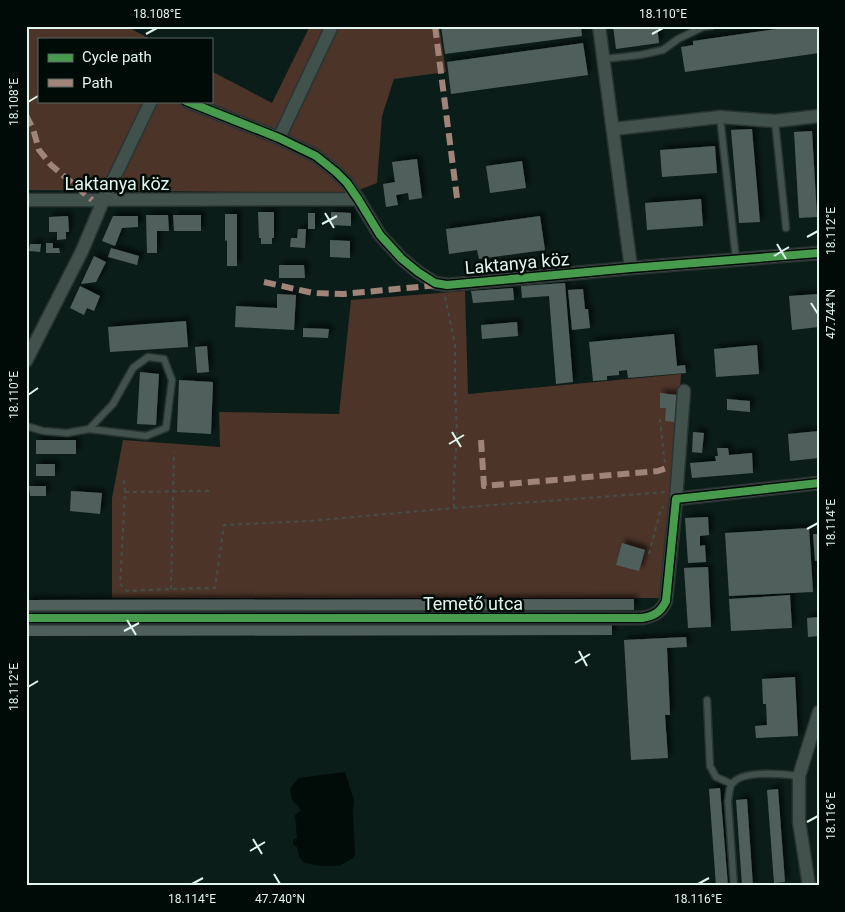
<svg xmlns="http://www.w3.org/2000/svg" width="845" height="912" font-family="Roboto,sans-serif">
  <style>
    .green { fill: #4c3428 }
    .water { fill: #010b07 }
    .building { fill: #50605c; filter: url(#shadow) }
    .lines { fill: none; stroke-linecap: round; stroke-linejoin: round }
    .lane-casing { stroke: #2a3533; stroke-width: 9 }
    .street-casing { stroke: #2a3533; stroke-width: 15 }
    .path { stroke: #414e4a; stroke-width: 2; stroke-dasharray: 4 4; stroke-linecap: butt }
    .lane { stroke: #41514c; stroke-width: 6 }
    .street { stroke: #41514c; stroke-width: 12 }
    .quiet { stroke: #a18479; stroke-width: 6; stroke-dasharray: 12 6; stroke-linecap: butt }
    .cycleway-casing { stroke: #000b07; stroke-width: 11 }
    .cycleway { stroke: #469c4c; stroke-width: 8 }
    .ticks { fill: none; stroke: #dff5ed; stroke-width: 2 }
    .labels { text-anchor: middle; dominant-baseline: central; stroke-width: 5; stroke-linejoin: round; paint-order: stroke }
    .street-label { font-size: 18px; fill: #dff5ed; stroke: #000b07 }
    .neatline { fill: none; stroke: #dff5ed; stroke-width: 2 }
    .ticks-label { font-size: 12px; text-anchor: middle; fill: #dff5ed }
  </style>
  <defs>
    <filter id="shadow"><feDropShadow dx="4" dy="-4" stdDeviation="2.5" flood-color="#0009"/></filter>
  </defs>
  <rect width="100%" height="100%" fill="#0b1d19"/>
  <!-- green -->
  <path class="green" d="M26,26H126L150,39H39V101H211V71L272,103L310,26H439L446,72L394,79L382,116L377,183L351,193L26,190Z
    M465,291L468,394L681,374L674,489L659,598H112V498L123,440L220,447L219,412L339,414L351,300Z"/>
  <!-- water -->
  <path class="water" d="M345,772L354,800L353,814L355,855L353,858L339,866H321L305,863L299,857L297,847L293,845V840L297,838L295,815L301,810L292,799L290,788L299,778Z"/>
  <!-- building -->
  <path class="building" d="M441,26H581L582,36L445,54Z
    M613,26H657L659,43L616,49Z
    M797,26H819V53L685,72L681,47L693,45V41Z
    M583,43L588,75L451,94L447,62Z
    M752,129L760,222L739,223L731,130Z
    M812,131L817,217L799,218L794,132Z
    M715,146L717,173L662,177L660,150Z
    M417,159L422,198L409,200L408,193L396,195L398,205L386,207L383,184L395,182L392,162Z
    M522,161L526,188L490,193L486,166Z
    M701,199L703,226L647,230L645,203Z
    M258,212H274V238H272V244H261V238H259Z
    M331,212L351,213V226L331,225Z
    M308,213H315V229H308Z
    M225,214H237V266H227V240L225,241Z
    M146,215H168L169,231H157V253H147Z
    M173,215H201V231H174Z
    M68,216L69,232H66V239L57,240V232H49V217Z
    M113,216H138V227L122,228L115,246L102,241Z
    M540,216L545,250L479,259L477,250L449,254L446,229Z
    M298,229H306L305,248L290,247L291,238H297Z
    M330,240L350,241V258L330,257Z
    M46,243H53V248H59L60,253H46Z
    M30,244H41L40,252L29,251Z
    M111,248L139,256L137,265L108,257Z
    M94,256L106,262L96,282L81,284Z
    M279,265H304L305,278H279Z
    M565,283L573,382L556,384L549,296L522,298L521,286Z
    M80,286L100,296L94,311L87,308L84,315L70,308Z
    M513,288L514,300L473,303L471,291Z
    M583,289L585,309H588L590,328L572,330L568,290Z
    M277,294L296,295L294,330L235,327L236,306L277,308Z
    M819,294V327L792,330L789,296Z
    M186,321L188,347L110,352L108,327Z
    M517,322L518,336L482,339L481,325Z
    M303,328L329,329L328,338L303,337Z
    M674,334L677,366L685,365L686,373L628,378L627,370L619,371V375L607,376V380L593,381L589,342Z
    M757,345L759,374L716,377L714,349Z
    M207,346L209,372L197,373L195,347Z
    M140,372L159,374L156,425L137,424Z
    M179,380L213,382L211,434L177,432Z
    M660,393L677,395L675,422L665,421L666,408H660Z
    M727,399L750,401V412L727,410Z
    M819,431V458L790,461L788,434Z
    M693,432L704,433L702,453L692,452Z
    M36,440H76V454H36Z
    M717,448H728L729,455L752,453L753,473L692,478L690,463L716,461L715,456H718Z
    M36,464H55V476H36Z
    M29,486H46V496H30Z
    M71,491L102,493L100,514L70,511Z
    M708,517L709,535L700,536V546L705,545L706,562L688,563L685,518Z
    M809,528L813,592L729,596L725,533Z
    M813,534H819V560L815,561Z
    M622,543L645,550L639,571L616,565Z
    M708,567L711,627L688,628L684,568Z
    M790,595L792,628L731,631L729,599Z
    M634,599V610L26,611V600Z
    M819,617V636L808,637L807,618Z
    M612,624V635L26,636V625Z
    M686,637L687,647L667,648L670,715H665L668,758L631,760L624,640Z
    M795,677L798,736L756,738L755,726L767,725L766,704H763L762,679Z
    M720,788L728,886H716L709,789Z
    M778,789L785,882L774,883L767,790Z
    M747,799L753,886H742L736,800Z"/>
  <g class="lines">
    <defs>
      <path id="lane" d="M604,59L640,55L663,50L678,39L703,27L711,26
        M720,117L736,259
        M775,121L786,228
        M26,426L43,431L67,433L89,429L146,436L166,428L172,380L164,359L148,357L133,368L113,404L89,429
        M707,700L710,766L716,777L732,784
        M734,886L728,801C729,796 729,790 731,785C741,769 783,774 799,776"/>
      <path id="street" d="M599,26L631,268
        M186,101L279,138L316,156L336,172L347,183L358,199L380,235L402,259L418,272L435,283L447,285L631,268L819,253
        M613,129L720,117L775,121L819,116
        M279,138L332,26
        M26,200L358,199
        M26,361L82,251L103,201L151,101
        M676,499L684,391
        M26,618H642C654,616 661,612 666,601L676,499L819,483
        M809,886L799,821V776L819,712"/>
    </defs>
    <!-- lane casing -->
    <use href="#lane" class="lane-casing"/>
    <!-- street casing -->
    <use href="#street" class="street-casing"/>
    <!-- path -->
    <path class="path" d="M445,297L455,344V386L457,436L454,477V508
      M660,419L665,465L666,466
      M124,480L125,492L120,584L127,591L171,589L215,588L224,525L309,521L454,508L666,492
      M125,492L212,491
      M649,554L661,508L664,507
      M171,589L174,452"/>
    <!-- lane -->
    <use href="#lane" class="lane"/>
    <!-- street -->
    <use href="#street" class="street"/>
    <!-- quiet -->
    <path class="quiet" d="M435,26L457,198
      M26,115L33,129L39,150L51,165L92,200
      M264,282L313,293L343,294L439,285
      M481,440L484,486L658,471L667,468"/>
    <defs>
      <path id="cycleway" d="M186,101L279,138L316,156L336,172L347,183L358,199L380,235L402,259L418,272L435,283L447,285L631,268L819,253
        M26,618H642C654,616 661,612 666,601L676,499L819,483"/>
    </defs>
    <!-- cycleway casing -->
    <use href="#cycleway" class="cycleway-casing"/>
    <!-- cycleway -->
    <use href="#cycleway" class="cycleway"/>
  </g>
  <!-- ticks -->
  <path class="ticks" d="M146,34L157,28M652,34L663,28M28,102L38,96M325,213L334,228M322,224L337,216M807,237L818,231M777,244L786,259M774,256L789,247M811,303L818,314M28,395L38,388M452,432L461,447M449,444L464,435M807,529L818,523M127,620L136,635M124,631L139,623M579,651L587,666M575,663L590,654M28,687L38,681M807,822L818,816M253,839L262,854M250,851L265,842M274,874L280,884M192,884L203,878M698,884L709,878"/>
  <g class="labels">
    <!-- street labels -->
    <g class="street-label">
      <text x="117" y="183">Laktanya köz</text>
      <text transform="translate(517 263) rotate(-5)">Laktanya köz</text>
      <text x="473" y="603">Temető utca</text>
    </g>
  </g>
  <!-- border -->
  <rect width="845" height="912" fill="none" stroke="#000b07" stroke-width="55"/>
  <!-- legend -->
  <rect x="38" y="38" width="175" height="65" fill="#000b07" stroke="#596963"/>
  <rect x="48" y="54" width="25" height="8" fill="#469c4c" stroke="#596963"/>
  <text x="82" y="62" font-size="15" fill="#dff5ed">Cycle path</text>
  <rect x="48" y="79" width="25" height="8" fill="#a18479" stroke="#596963"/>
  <text x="82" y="88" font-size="15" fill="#dff5ed">Path</text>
  <rect x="28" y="28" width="790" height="856" class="neatline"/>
  <g class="ticks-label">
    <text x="157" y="18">18.108°E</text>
    <text x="663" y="18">18.110°E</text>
    <text transform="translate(14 102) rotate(-90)" y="4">18.108°E</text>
    <text transform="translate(831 231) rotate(-90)" y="4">18.112°E</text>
    <text transform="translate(831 314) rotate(-90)" y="4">47.744°N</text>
    <text transform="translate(14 395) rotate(-90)" y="4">18.110°E</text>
    <text transform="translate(831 523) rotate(-90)" y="4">18.114°E</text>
    <text transform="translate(14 687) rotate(-90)" y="4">18.112°E</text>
    <text transform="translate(831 816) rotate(-90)" y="4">18.116°E</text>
    <text x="192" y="903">18.114°E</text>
    <text x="280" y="903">47.740°N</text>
    <text x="698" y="903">18.116°E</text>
  </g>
</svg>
